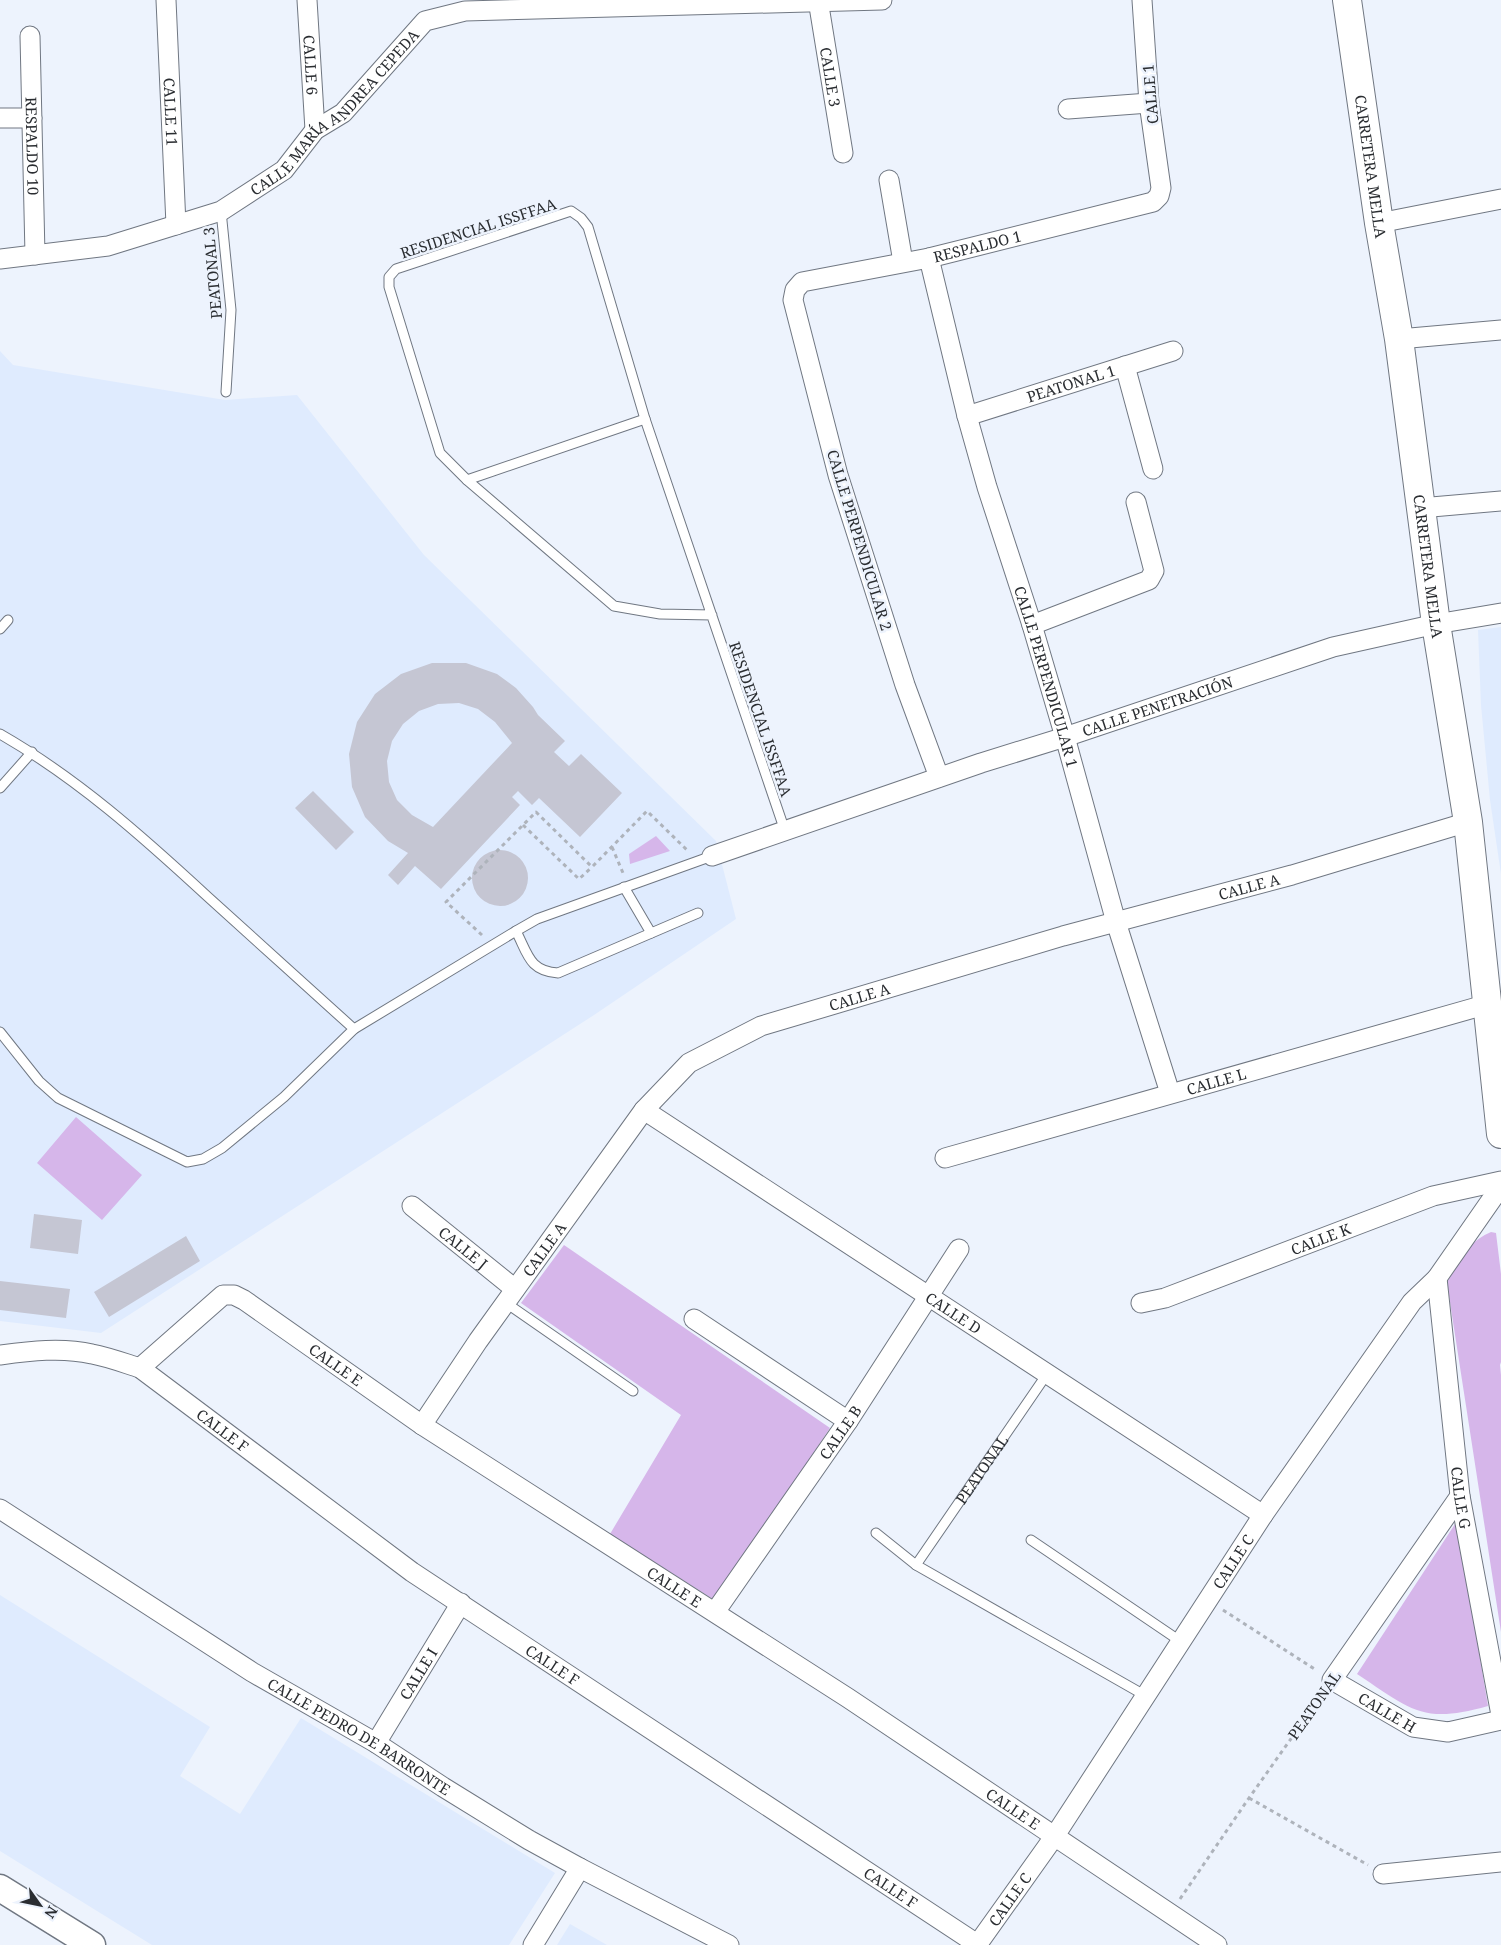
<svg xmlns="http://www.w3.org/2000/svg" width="1501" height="1945" font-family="'Noto Serif',serif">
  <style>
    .built { fill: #dfebfe }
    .green { fill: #d6b6ea }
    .building { fill: #c5c6d3; fill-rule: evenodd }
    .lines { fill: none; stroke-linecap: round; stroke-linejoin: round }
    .lane-casing { stroke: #707782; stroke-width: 11 }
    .street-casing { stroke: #707782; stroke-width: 21 }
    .secondary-casing { stroke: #707782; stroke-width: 29 }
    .primary-casing { stroke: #707782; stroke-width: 30 }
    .path { stroke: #aeb3bb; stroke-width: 3; stroke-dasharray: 4 4; stroke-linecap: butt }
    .lane { stroke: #fff; stroke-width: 9 }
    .street { stroke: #fff; stroke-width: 19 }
    .secondary { stroke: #fff; stroke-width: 26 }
    .primary { stroke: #fff; stroke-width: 28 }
    .labels { text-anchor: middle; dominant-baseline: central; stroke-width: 5; stroke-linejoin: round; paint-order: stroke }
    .street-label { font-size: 15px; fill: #2a2d31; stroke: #edf3fd }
  </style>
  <rect width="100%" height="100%" fill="#edf3fd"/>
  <!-- built -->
  <path class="built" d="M0,351L13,365L225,400L297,395L424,555L716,841L736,919L594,1015L101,1333L0,1321Z
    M1501,627V874L1490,800L1481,705L1478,630Z
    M0,1595L210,1727L180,1776L240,1814L301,1718L555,1873L509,1945H152L0,1851Z
    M570,1924L607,1945H557Z"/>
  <!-- green -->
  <path class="green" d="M656,836L670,851L630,864L629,854Z
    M76,1117L142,1175L102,1220L37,1163Z
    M1491,1232L1496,1233L1501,1274V1362L1500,1365L1501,1375V1632L1447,1283C1455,1263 1470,1240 1491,1232Z
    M564,1245L830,1428L716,1601L610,1534L681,1415L521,1303Z
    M1457,1521L1488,1706C1422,1725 1410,1709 1357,1674Z"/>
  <!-- building -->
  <path class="building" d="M432,663H466L497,674L516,688L533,707L538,715L565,741L554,752L569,766L581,754L622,793L580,837L539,798L532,805L518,791L512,797L520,805L441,889L415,866L398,885L388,875L408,853L388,841L365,817L352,787L349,754L357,722L375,694L401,674ZM459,703L478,709L495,722L512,743L433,827L412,815L397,800L389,782L387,761L392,741L403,724L419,711L438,704Z
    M313,791L354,832L336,850L295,808Z
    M472 878a28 28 0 1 1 56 0a28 28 0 1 1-56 0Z
    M34,1214L82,1220L78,1254L30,1248Z
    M186,1236L200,1261L109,1317L94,1292Z
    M0,1281L70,1289L66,1318L0,1310Z"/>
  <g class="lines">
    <defs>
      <g id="lane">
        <path d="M221,211L231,310L226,392"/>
        <path d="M467,480L645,419"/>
        <path d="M712,615L660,614L614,606L467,480L440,453L389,287V277L396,269L571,211L581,218L588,227L645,419L785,831"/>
        <path d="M0,629L8,620"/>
        <path d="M0,734C77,778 143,837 208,897C257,941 305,985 354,1029"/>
        <path d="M0,788L32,752"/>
        <path d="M624,887L651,933"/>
        <path d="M516,931C528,954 529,971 558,973L698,913"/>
        <path d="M0,1032L39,1081L58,1098L187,1162L203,1159L222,1148L284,1097L354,1029L516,931L537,919L712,856"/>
        <path d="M506,1303L633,1391"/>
        <path d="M876,1533L916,1565L1146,1696"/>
        <path d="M1031,1540L1180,1641"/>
        <path id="s1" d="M916,1565L1047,1374"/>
      </g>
      <g id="street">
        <path id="s2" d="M166,0L176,225"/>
        <path id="s3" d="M307,0L315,130"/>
        <path id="s4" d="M818,0L843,153"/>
        <path id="s5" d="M30,36L35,255"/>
        <path d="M1068,109L1149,103"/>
        <path d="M0,118H32"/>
        <path d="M889,180L903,262"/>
        <path d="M1379,223L1501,199"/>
        <path id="s6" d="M929,258L967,416L987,487L1032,625L1065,737L1116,922L1170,1093"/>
        <path id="s7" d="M0,259L108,246L221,211L284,170L315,130L343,113L425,21L465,11L882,0"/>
        <path d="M1399,339L1501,330"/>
        <path d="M1125,366L1153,469"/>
        <path id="s8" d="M967,416L1173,351"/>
        <path d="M1420,508L1501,501"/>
        <path d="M1032,625L1149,580L1154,571L1136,502"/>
        <path id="s9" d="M939,777L905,685L838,475L793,300L795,290L802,282L929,258L1153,202L1159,196L1161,188L1149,103L1142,0"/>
        <path id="s10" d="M712,856L981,763L1065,737L1333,647L1436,624L1501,613"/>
        <path id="s11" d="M644,1110L1263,1515"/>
        <path id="s12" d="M945,1158L1488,1004"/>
        <path id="s13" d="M412,1206L515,1289"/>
        <path id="s14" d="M1437,1278L1460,1496L1501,1715"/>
        <path id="s15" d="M1141,1303L1165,1298L1433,1196L1501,1181"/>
        <path d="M694,1319L848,1421"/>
        <path id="s16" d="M0,1355C30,1351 62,1347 92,1354C108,1357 124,1363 140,1368L412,1572L977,1944"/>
        <path id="s17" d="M140,1368L223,1295H234L244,1300L422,1425L848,1698L1217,1945"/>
        <path id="s18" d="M422,1425L478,1341L644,1110L689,1063L761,1026L1063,936L1292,875L1468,822"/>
        <path id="s19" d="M1460,1496L1332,1680L1413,1727L1448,1732L1501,1720"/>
        <path id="s20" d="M0,1509L252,1672L376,1743L443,1787L529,1840L580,1868L729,1945"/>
        <path id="s21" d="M715,1612L848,1421L959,1249"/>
        <path id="s22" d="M376,1743L461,1603"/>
        <path d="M1383,1874L1501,1862"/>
        <path d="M533,1945L580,1868"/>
        <path id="s23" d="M977,1945L1054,1837L1263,1515L1412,1302L1437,1278L1501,1186"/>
      </g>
      <path id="secondary" d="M0,1888L92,1945"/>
      <g id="primary">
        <path id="s24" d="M1347,0L1379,223L1399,339L1436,624L1468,822L1501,1134"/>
      </g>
    </defs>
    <!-- lane casing -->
    <use href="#lane" class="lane-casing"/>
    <!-- street casing -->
    <use href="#street" class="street-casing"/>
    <!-- secondary casing -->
    <use href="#secondary" class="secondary-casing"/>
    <!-- primary casing -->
    <use href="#primary" class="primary-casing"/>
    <!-- path -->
    <path class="path" d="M523,825L579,879L592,867
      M612,847L623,873
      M482,935L446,902L536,812L592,867L647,811L688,851
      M1223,1610L1316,1670
      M1249,1798L1368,1865
      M1180,1899L1249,1798L1322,1695"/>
    <!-- lane -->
    <use href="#lane" class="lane"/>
    <!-- street -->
    <use href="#street" class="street"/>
    <!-- secondary -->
    <use href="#secondary" class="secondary"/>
    <!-- primary -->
    <use href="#primary" class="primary"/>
  </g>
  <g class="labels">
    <!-- street labels -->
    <g class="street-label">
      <text stroke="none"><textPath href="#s3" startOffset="65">CALLE 6</textPath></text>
      <text stroke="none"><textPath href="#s4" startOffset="78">CALLE 3</textPath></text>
      <text transform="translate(1150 94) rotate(-95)">CALLE 1</text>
      <text stroke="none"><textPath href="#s7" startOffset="379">CALLE MARÍA ANDREA CEPEDA</textPath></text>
      <text stroke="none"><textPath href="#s2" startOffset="112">CALLE 11</textPath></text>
      <text stroke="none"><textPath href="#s5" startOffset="110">RESPALDO 10</textPath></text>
      <text stroke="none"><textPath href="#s24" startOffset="168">CARRETERA MELLA</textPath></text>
      <text transform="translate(478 228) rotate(-18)">RESIDENCIAL ISSFFAA</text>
      <text stroke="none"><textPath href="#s9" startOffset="699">RESPALDO 1</textPath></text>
      <text transform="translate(212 273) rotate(-95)">PEATONAL 3</text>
      <text stroke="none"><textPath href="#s8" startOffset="109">PEATONAL 1</textPath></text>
      <text transform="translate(860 540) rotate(73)">CALLE PERPENDICULAR 2</text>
      <text stroke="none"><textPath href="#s24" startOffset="572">CARRETERA MELLA</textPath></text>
      <text stroke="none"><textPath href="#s6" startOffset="435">CALLE PERPENDICULAR 1</textPath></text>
      <text stroke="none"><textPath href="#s10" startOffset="470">CALLE PENETRACIÓN</textPath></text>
      <text transform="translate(761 719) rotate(71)">RESIDENCIAL ISSFFAA</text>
      <text stroke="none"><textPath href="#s18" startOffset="1039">CALLE A</textPath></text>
      <text stroke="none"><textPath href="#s18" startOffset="634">CALLE A</textPath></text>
      <text stroke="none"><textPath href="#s12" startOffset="282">CALLE L</textPath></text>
      <text stroke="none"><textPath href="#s15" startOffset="191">CALLE K</textPath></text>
      <text stroke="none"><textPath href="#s13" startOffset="66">CALLE J</textPath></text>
      <text stroke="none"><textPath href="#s18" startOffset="214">CALLE A</textPath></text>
      <text stroke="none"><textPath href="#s11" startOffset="370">CALLE D</textPath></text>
      <text stroke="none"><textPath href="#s17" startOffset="245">CALLE E</textPath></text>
      <text stroke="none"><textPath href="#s16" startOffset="246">CALLE F</textPath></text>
      <text stroke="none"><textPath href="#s21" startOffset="219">CALLE B</textPath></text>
      <text stroke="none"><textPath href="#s1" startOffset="116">PEATONAL</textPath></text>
      <text stroke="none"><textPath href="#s14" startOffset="221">CALLE G</textPath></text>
      <text stroke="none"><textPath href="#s23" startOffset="461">CALLE C</textPath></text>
      <text stroke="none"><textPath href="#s17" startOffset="650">CALLE E</textPath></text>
      <text stroke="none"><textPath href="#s16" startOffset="651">CALLE F</textPath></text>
      <text stroke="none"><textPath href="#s22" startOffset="81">CALLE I</textPath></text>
      <text transform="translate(1314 1705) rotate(-55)">PEATONAL</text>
      <text stroke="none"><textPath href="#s19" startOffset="288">CALLE H</textPath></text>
      <text stroke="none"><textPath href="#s20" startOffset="425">CALLE PEDRO DE BARRONTE</textPath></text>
      <text stroke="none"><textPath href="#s17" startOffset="1055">CALLE E</textPath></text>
      <text stroke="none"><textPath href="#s16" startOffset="1056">CALLE F</textPath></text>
      <text stroke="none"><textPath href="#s23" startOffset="56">CALLE C</textPath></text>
    </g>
  </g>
  <!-- north arrow -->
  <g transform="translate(40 1905) rotate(123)" stroke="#edf3fd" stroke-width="4" paint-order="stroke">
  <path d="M0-4L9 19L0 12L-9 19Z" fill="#2a2d31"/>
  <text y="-8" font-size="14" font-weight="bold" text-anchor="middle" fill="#2a2d31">N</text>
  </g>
</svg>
